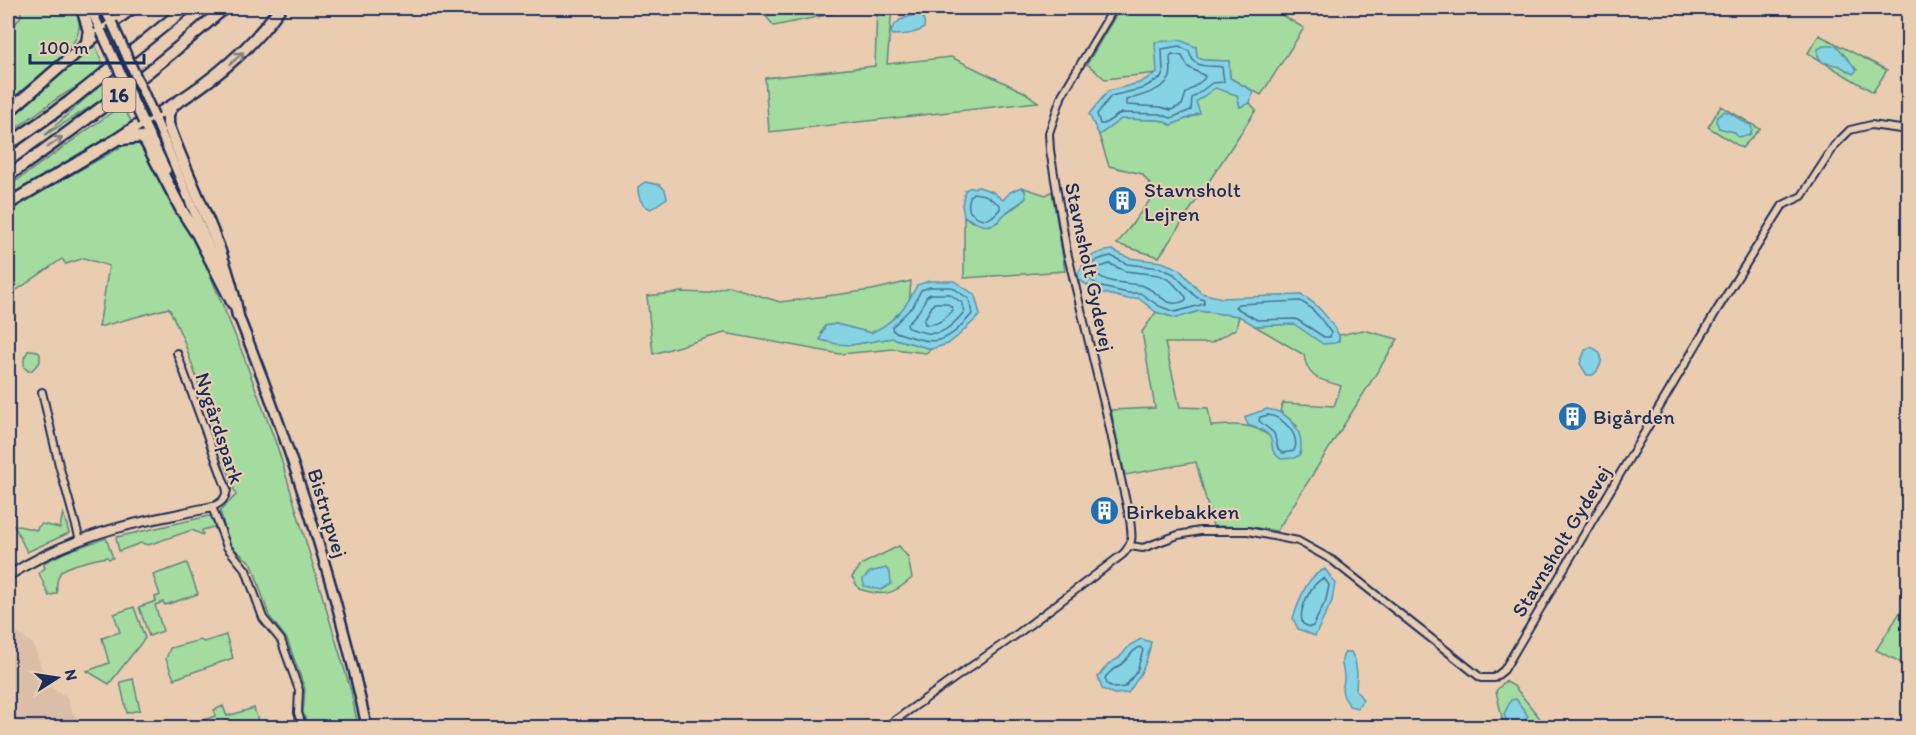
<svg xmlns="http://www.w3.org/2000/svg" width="1916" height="735" font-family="Itim,sans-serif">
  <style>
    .built { fill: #dabea8 }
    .green { fill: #a4db9e; stroke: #60857e; stroke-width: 1.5 }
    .water { fill: #86d3e4; stroke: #5b91ae; stroke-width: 1.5 }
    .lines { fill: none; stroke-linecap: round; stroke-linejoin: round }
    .shore { stroke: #467194; stroke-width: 1.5 }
    .minor-casing { stroke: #1b2f5e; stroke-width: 10 }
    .tertiary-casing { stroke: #1b2f5e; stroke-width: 12 }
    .secondary-casing { stroke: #1b2f5e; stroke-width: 13 }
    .motorway-casing { stroke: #1b2f5e; stroke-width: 15 }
    .minor { stroke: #eacdb1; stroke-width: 6 }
    .tertiary { stroke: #eacdb1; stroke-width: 8 }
    .secondary { stroke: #eacdb1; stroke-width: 8 }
    .motorway { stroke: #eacdb1; stroke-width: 10 }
    .secondary-bridge-casing { stroke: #1b2f5e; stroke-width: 13; stroke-linecap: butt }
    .secondary-bridge { stroke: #eacdb1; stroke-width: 8 }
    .oneway { stroke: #827e88 }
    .labels { text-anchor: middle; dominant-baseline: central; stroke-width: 4.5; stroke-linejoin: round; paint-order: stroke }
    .shield { fill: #eacdb1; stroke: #595e77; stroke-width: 1.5 }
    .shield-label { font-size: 20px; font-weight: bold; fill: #1b2f5e }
    .poi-label { font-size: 21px; fill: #1b2f5e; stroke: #eacdb1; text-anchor: start }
    .street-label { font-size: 21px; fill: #1b2f5e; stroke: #eacdb1 }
  </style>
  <rect width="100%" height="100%" fill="#eacdb1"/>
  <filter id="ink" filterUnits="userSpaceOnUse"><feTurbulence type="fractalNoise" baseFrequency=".0167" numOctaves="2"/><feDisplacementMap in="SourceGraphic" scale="12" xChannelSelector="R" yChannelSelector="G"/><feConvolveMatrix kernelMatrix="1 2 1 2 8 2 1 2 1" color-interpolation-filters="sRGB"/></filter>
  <g filter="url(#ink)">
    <!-- built -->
    <path class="built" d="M8,626L33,644L48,686L66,696L73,714L84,723L86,727H8Z"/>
    <!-- green -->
    <path class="green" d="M20,8H77C81,15 80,28 77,36C67,58 27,85 8,102V34L21,16Z
      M759,8H861L774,26Z
      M877,8H892L887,64L951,57L1024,92L1038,102L769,132L765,78L875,66Z
      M1120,8H1270L1304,28L1261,95L1230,78L1229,61L1203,60L1197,57L1196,47L1157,73L1105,79L1087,64Z
      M1819,35L1887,70L1873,92L1808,53Z
      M95,44L105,70L58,98L8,134V117L86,48Z
      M109,77L116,91L45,135Z
      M1215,87L1237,95L1240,107L1250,103L1256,110L1159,257L1117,244L1156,192L1142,174L1109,166L1099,135L1121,119L1160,120L1171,125L1199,114L1196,102Z
      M122,105L133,124L8,198V187Z
      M1721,106L1760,129L1742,148L1708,127Z
      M130,142L146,146L201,253L242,352L278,449L351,691L358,727H309L303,713L305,689L287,639L269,616L252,564L230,545L220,511L236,495L184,341L169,308L99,327L109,266L84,258L66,264L62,259L8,296V210Z
      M1021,187L1046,195L1052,191L1065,271L964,278V216L972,222H998L1003,215L1021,203L1025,191Z
      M911,281L909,303L885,326L871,333L836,324L825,326L821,333L851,345L892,338L931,349L926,353L894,349L840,354L724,333L653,354L647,296L682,292L707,293L729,286L780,302L872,290Z
      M1199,311L1239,316L1236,329L1211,343H1165L1180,407L1208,408L1211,426C1232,425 1252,422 1269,436L1297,426L1280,411L1283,403L1334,406L1341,386C1320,379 1308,380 1304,355L1255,326L1294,324L1339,340V335L1363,330L1398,339L1277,531L1250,527L1213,526L1196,462L1125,475L1111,410L1155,408L1142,332L1156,312L1176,318Z
      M32,350L37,351L40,354V362L31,371H28L24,367V358L28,351Z
      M63,512L69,533L27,552L14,525L37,530L38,527L42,524L60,528Z
      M209,516H212L217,530L216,531L214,527L202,530L203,535L192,530L148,545L141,543L119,551L116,538L117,537Z
      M106,538L113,558L109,559L107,557C97,559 65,565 60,573C57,578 56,587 57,593L49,596L39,573L45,568L43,563L68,551Z
      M899,546L908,557L912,578C893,595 884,597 859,589L852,577L862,564Z
      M187,563L198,594L165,605L163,602L155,605L163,631L149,636L139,607L156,601L155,597L160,595L153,575Z
      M1908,600V666L1876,650Z
      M134,607L145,638L109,684L87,671L109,663L102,638L120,632L114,614Z
      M226,635L233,658L174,679L166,659L170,648L200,640L204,642Z
      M133,679L140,710L127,713L120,682Z
      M1505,681L1514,686L1547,727H1508L1503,722L1496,691Z
      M223,706L227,716L254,708L260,727H184L215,716L214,710Z"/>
    <!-- water -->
    <path class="water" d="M919,13C923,16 925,22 924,28C916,34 903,35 893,35L891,33L892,28L900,20Z
      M1180,40L1196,47L1197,57L1203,60L1229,61L1230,78L1253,91L1250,103L1240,107L1237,95L1215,88L1196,102L1200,113L1171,125L1160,120L1121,119L1099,135L1089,114L1108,91L1139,83L1157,73L1155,42Z
      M1823,46H1837L1857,70L1853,74L1840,66L1822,62L1818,56V49Z
      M1725,111C1735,114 1740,122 1751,125L1752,130L1750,135L1738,137L1734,132L1719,128L1716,121L1717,117Z
      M645,182L660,185L665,190L667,198L651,209C641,205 638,198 638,187Z
      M979,187L993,192L1003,200L1010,192L1021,187L1025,191L1026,198C1020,204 1012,207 1006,213C1002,216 1000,220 996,223C985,230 973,221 964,216L962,205L965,190L969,188Z
      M1112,250L1129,258L1162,262L1179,269L1201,293L1222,298L1301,295C1319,304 1329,319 1339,335V341L1335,343L1323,344L1294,324L1255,326L1239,316L1199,311L1176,318L1156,312L1138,298L1128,299L1099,292L1079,280L1078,274C1085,257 1095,252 1112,250Z
      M929,281H954L975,295L980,315L958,336L948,344L931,349L892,338L851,345L837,344L820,340L825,326L836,324L871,333C894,322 906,308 917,285Z
      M1590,347C1606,351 1603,366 1593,375H1587L1580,364L1585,350Z
      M1267,409C1290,412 1305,431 1300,455L1294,458L1281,459C1268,449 1275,449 1270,437C1266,430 1256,428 1248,425L1245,418L1247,416Z
      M886,568L890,573L891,584L881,590L864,586L863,579L870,572Z
      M1325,569L1335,583L1332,601L1315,636L1298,629L1293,618C1300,600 1305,577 1325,569Z
      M1141,639L1151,642C1147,664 1141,675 1128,693L1114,694L1102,689L1098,677L1108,664L1119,658L1130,645Z
      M1345,652H1351L1355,660L1357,673L1356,690L1363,700L1357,708L1349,706C1348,701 1344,700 1343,694C1341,688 1343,686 1344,680C1345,669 1338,663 1345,652Z
      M1516,699L1528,716L1525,720L1521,723L1506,720L1504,714L1511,700Z"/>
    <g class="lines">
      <!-- shore -->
      <path class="shore" d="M1179,46L1189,51C1194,70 1207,65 1222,67L1224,82L1212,83L1192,98L1191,110L1171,118L1160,114L1121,113L1104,124H1100L1097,114L1111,96L1141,89L1161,78L1163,73L1162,49Z
        M1172,54L1182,56L1188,67L1205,76L1204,79L1186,93L1182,105L1171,110L1160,107L1126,105V100C1138,97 1165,90 1170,77C1172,71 1170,63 1170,57Z
        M973,193L985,195L1000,205V209C990,221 984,223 970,212C968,207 968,197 973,193Z
        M1111,256L1127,264L1160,268L1174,274L1196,297L1204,300V304L1175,312L1159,306L1140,293H1128L1101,287L1085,276C1087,263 1099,258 1111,256Z
        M1110,264L1125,271L1159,275L1171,281L1186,297V300C1165,312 1158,288 1140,285C1125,282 1108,285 1096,273L1097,268Z
        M930,287H952L969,299L972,314C943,348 933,345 893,331L892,327L913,306L921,290Z
        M931,294H950L962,303L964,312C944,336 937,337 908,328L907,324L919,311L927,296Z
        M1300,301C1314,308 1322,320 1331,333L1330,337H1324L1296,319L1257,320L1235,307L1238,304Z
        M934,303H946L952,307L953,310C946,318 937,327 925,324L924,320Z
        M1268,415C1283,417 1301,435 1294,451L1283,453L1278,449L1274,433L1259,421L1260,417Z
        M1324,578L1329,585L1326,600L1313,626L1310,627L1303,624C1297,612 1311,583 1324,578Z
        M1140,647L1143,650L1137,671L1125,687L1115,688L1107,684L1105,678C1112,668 1118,668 1125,661C1130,655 1133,650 1140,647Z"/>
      <defs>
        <path id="minor" d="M177,353L227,490C225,500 221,503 212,507L227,547L246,570L263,618L281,640L299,690L298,713L303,728
          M42,392L59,465L80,540
          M1131,546L1143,548L1178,535L1200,531H1248L1298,541L1332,560L1481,678H1494L1504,670L1717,310L1783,205L1802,196L1835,145L1850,130L1871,125L1908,130
          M884,728L1020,632L1123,554C1134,542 1132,536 1130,520L1107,416L1067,252L1050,150L1049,133L1062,95L1114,8"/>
        <path id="tertiary" d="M8,576C30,562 53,550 78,541C119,524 168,517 212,507"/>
        <path id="secondary" d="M90,8L101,31L112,23L104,8
          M166,170L143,122L154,116L228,292
          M193,228L232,304
          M237,312C291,447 336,585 367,728"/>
        <path id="motorway" d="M82,8L89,31L87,42
          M114,8H124
          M112,23L132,8
          M173,105L168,114V124C191,188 226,248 238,316
          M8,112L101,31
          M154,116C204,88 247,54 280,8
          M122,139L141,137L146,142L181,209L195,231
          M8,145L69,102L186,8
          M8,176C82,123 156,69 224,8
          M8,204L116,140L143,122"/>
      </defs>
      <!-- minor casing -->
      <use href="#minor" class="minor-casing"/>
      <!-- tertiary casing -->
      <use href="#tertiary" class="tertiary-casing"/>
      <!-- secondary casing -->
      <use href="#secondary" class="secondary-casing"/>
      <!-- motorway casing -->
      <use href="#motorway" class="motorway-casing"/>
      <!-- minor -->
      <use href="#minor" class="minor"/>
      <!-- tertiary -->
      <use href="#tertiary" class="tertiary"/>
      <!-- secondary -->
      <use href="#secondary" class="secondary"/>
      <!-- motorway -->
      <use href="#motorway" class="motorway"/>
      <defs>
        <path id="secondary-bridge" d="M112,23L154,116
          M101,31L143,122"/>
      </defs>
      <!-- secondary-bridge casing -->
      <use href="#secondary-bridge" class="secondary-bridge-casing"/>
      <!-- secondary-bridge -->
      <use href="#secondary-bridge" class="secondary-bridge"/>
    </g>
    <!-- one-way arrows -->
    <defs><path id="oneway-shaft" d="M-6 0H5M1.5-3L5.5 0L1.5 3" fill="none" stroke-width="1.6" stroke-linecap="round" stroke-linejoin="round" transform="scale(1.5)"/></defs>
    <g class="oneway">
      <use href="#oneway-shaft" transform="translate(237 58) rotate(-43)"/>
      <use href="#oneway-shaft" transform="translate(55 142) rotate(-35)"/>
    </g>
  </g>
  <!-- icons -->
  <defs>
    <symbol id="building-disc" viewBox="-11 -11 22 22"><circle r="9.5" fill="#1f6fb2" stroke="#eacdb1"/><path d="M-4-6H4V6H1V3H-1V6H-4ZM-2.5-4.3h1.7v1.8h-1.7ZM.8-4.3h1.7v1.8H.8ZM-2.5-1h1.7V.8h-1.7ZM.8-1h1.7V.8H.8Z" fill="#fff"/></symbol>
  </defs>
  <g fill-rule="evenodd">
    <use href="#building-disc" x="1106" y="184" width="33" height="33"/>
    <use href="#building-disc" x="1556" y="400" width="33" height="33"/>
    <use href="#building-disc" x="1088" y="494" width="33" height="33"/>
  </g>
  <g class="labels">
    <!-- shield labels -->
    <rect class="shield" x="102.5" y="78" width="33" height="34" rx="4.5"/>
    <g class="shield-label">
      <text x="119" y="95">16</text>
    </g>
    <!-- poi labels -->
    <g class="poi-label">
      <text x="1144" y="189">Stavnsholt<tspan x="1144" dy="24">Lejren</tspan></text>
      <text x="1593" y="416">Bigården</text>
      <text x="1126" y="511">Birkebakken</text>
    </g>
    <!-- street labels -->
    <g class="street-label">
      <text transform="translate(1090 267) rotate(78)">Stavnsholt Gydevej</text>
      <text transform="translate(220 428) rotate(72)">Nygårdspark</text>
      <text transform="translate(328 513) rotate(73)">Bistrupvej</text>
      <text transform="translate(1561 541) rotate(-59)">Stavnsholt Gydevej</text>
    </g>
  </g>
  <!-- margin -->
  <rect width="1916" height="735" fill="none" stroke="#eacdb1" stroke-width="30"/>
  <rect x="15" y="15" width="1886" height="705" fill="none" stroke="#1b2f5e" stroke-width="2" filter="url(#ink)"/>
  <!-- north arrow -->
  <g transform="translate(57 678) rotate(78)" stroke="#eacdb1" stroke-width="4.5" paint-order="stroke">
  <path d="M0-4.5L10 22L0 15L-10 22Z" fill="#1b2f5e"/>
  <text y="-9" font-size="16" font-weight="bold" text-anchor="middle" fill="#1b2f5e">N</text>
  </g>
  <!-- scale -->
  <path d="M30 54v9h114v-9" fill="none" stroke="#1b2f5e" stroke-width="3"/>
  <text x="39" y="54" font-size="18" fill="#1b2f5e" stroke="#eacdb1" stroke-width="4.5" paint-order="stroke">100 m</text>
</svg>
